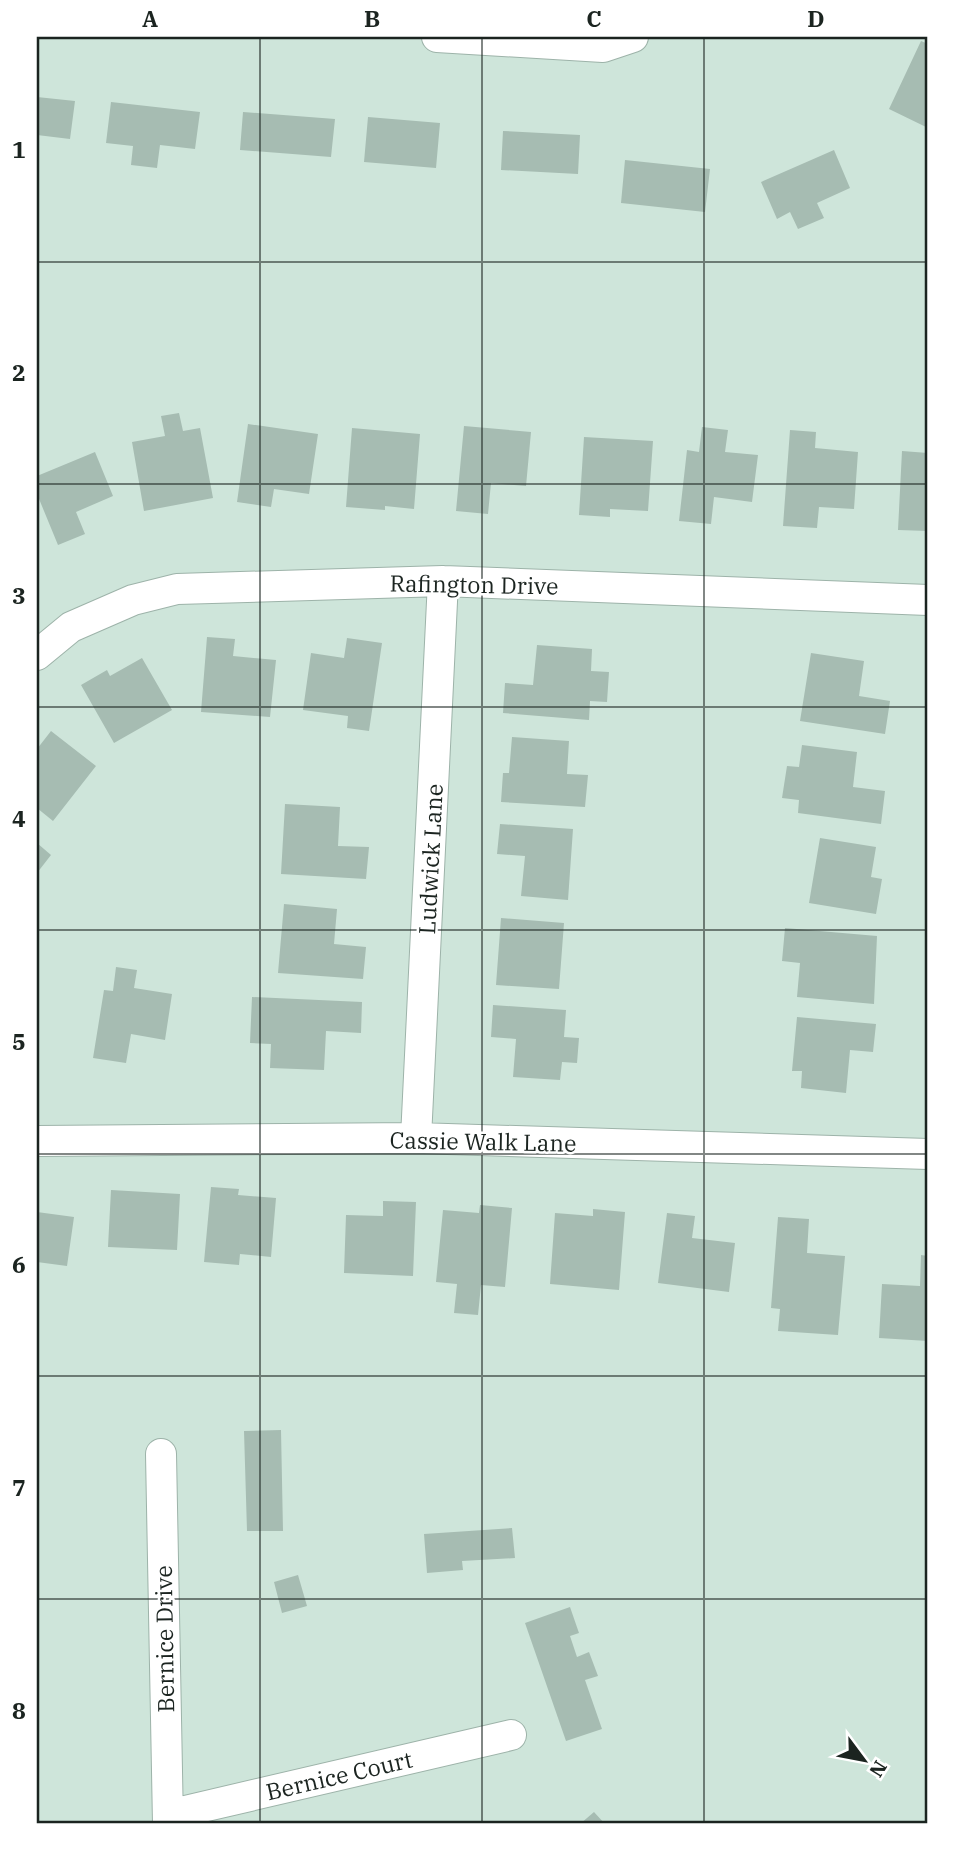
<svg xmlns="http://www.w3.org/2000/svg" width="965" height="1861" font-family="'IBM Plex Serif',serif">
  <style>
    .building { fill: #a6bcb2 }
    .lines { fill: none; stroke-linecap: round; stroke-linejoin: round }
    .minor-casing { stroke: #9db3a9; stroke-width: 32 }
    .minor { stroke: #fff; stroke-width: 30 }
    .grid { fill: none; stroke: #1b2420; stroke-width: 2; stroke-opacity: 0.55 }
    .labels { text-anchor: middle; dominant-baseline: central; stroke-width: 5; stroke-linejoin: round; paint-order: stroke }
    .street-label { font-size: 23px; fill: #1b2420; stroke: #fff }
    .neatline { fill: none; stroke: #1b2420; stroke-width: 2.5 }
    .grid-label { font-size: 23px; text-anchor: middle; font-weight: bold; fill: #1b2420 }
  </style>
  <rect width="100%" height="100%" fill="#cee5da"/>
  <!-- building -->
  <path class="building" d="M921,41L928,44V122L926,127L889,109Z
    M37,97L75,101L70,139L37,135Z
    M111,102L200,112L195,149L160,145L157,168L131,165L133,146L106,143Z
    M243,112L335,119L331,157L240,150Z
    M368,117L440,123L436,168L364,162Z
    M503,131L580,135L578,174L501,170Z
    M834,150L850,188L817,203L824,218L798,229L790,212L777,219L761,182Z
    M625,160L710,169L705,212L621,203Z
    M179,413L183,431L200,428L213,498L144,511L132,442L165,436L161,416Z
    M248,424L318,434L309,494L274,489L271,507L237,502Z
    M464,426L531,432L526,486L491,483L488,514L456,511Z
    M702,427L728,430L725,452L758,455L752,502L714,497L711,524L679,521L687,450L699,452Z
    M352,428L420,434L414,509L385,506V510L346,507Z
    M790,430L816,432L815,448L858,452L854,509L819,507L817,528L783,526Z
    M584,437L653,441L648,511L610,509V517L579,515Z
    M902,451L928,453V531L898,530Z
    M95,452L113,496L76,512L85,534L58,545L37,494V476Z
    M207,637L235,639L233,656L276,660L270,717L201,712Z
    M347,638L382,643L369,731L347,728L348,716L303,710L311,653L344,658Z
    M537,645L592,649L591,671L609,672L607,702L590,701L589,720L503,713L505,683L533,685Z
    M811,653L864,661L859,696L890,701L885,734L800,721Z
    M142,658L172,710L114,743L81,685L107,670L110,676Z
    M51,731L96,766L53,821L37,808V749Z
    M512,737L569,741L567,774L588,775L585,807L501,802L503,773H509Z
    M802,745L857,752L853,787L885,791L881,824L798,813L799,800L782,798L787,766L799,767Z
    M285,804L340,807L338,846L369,847L366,879L281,874Z
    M500,824L573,829L568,900L521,896L525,856L497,854Z
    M820,838L876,847L871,877L882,879L876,914L809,903Z
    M37,843L51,855L37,873Z
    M284,904L337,909L334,944L366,947L363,979L278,973Z
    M501,918L564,923L559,989L496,985Z
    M785,928L877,936L874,1004L797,997L800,963L782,961Z
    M116,967L137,970L134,988L172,994L165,1040L131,1034L126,1063L93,1058L104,990L113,991Z
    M252,997L362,1002L361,1033L326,1031L324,1070L270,1068L271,1044L250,1043Z
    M493,1005L566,1010L564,1037L579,1038L577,1063L562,1062L560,1080L513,1077L516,1039L491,1037Z
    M797,1017L876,1024L873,1052L850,1050L846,1093L801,1088L802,1071H792Z
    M211,1187L239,1189L238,1195L276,1198L271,1257L240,1254L239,1265L204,1262Z
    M111,1190L180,1194L177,1250L108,1247Z
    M383,1201L416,1202L413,1276L344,1273L346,1215L383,1216Z
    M480,1205L512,1208L505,1287L481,1285L478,1315L454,1313L457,1284L436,1282L443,1210L479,1213Z
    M593,1209L625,1212L619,1290L550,1284L555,1213L593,1216Z
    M37,1212L74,1217L67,1266L37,1262Z
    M667,1213L695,1216L692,1238L735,1243L729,1292L658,1283Z
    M778,1217L809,1219L807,1253L845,1256L838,1335L778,1331L780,1309L771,1308Z
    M921,1255L928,1256V1341L879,1338L882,1284L920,1286Z
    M281,1430L283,1531H247L244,1431Z
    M512,1528L515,1558L462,1561L463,1570L427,1573L424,1534Z
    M298,1575L307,1606L282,1613L274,1582Z
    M570,1607L579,1633L570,1636L577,1657L589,1652L598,1676L585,1680L602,1729L566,1741L525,1623Z
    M594,1812L605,1824H580Z"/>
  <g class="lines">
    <defs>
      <path id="minor" d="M437,37L603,47L633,37
        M37,655L71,627L133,600L177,589L443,581L928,600
        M416,1138L443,581
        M37,1141L416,1138L928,1154
        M161,1454L168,1824
        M168,1815L511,1735"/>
    </defs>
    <!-- minor casing -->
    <use href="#minor" class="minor-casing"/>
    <!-- minor -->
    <use href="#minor" class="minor"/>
  </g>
  <!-- grid -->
  <path class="grid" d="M260,37V1824M482,37V1824M704,37V1824M37,262H928M37,484H928M37,707H928M37,930H928M37,1154H928M37,1376H928M37,1599H928"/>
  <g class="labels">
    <!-- street labels -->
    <g class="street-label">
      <text transform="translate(474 584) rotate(1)">Rafington Drive</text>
      <text transform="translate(430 859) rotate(-87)">Ludwick Lane</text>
      <text transform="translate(483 1141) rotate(1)">Cassie Walk Lane</text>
      <text transform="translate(164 1639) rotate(-91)">Bernice Drive</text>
      <text transform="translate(339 1775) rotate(-13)">Bernice Court</text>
    </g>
  </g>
  <!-- border -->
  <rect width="965" height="1861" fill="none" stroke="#ffffff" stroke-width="77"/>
  <!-- north arrow -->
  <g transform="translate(864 1760) rotate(122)" stroke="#ffffff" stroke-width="5" paint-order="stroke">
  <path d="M0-5L12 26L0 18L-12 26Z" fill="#1b2420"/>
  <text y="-10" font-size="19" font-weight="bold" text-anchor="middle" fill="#1b2420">N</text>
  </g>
  <rect x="38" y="38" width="888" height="1784" class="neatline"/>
  <g class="grid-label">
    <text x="150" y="27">A</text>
    <text x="372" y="27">B</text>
    <text x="594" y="27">C</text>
    <text x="816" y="27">D</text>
    <text x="19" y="158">1</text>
    <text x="19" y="381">2</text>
    <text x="19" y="604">3</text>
    <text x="19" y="827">4</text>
    <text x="19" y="1050">5</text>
    <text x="19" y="1273">6</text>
    <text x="19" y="1496">7</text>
    <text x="19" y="1719">8</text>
  </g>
</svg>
